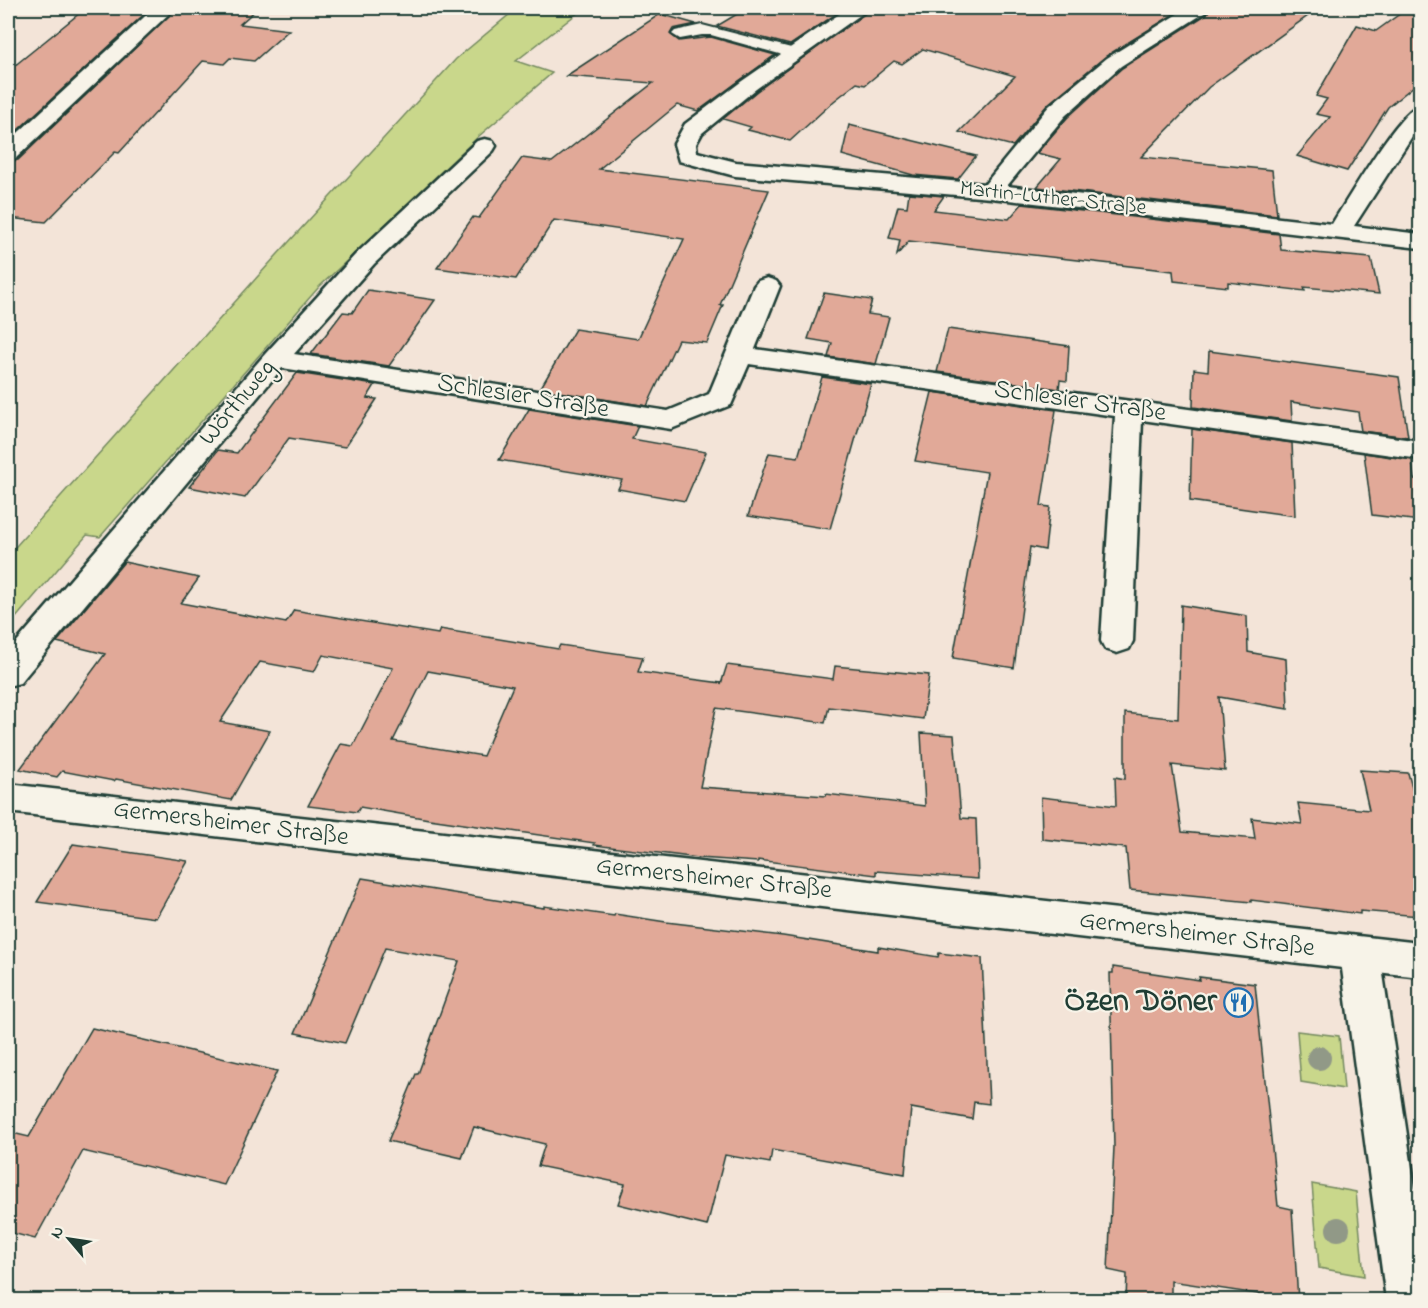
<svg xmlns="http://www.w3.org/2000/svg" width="1428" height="1308" font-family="'Indie Flower',sans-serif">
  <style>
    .green { fill: #c9d78b; stroke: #748a60; stroke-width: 1.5 }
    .building { fill: #e1a998; stroke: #1f3d34; stroke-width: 1.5; fill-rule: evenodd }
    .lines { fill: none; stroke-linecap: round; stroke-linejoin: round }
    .service-casing { stroke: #1f3d34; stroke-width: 4 }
    .minor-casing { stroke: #1f3d34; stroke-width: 5 }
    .secondary-casing { stroke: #1f3d34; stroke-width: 5 }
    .service { fill: #f7f3e8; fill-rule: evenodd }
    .minor { fill: #f7f3e8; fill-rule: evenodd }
    .secondary { fill: #f7f3e8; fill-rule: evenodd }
    .tree { fill: #919987 }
    .labels { text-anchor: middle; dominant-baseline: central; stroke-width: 4.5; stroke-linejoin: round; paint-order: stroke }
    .far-street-label { font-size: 22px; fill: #1f3d34; stroke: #f7f3e8 }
    .street-label { font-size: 26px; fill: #1f3d34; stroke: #f7f3e8 }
    .near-poi-label { font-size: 32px; font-weight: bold; fill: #1f3d34; stroke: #f7f3e8; text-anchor: end }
  </style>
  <rect width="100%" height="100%" fill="#f3e4d8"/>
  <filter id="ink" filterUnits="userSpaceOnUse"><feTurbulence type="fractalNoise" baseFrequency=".0167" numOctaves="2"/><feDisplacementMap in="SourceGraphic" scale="12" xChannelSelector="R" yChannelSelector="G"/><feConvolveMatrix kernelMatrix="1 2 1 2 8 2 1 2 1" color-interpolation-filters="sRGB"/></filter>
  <g filter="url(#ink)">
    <!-- green -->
    <path class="green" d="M517,8H584L516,61L552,73L479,136L319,287L100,537L87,535L8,627V555L277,255L456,59Z
      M1297,1031L1339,1036L1344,1089L1301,1082Z
      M1312,1184L1356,1192L1364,1276L1319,1268Z"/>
    <!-- building -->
    <path class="building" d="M86,8H151L8,139V71Z
      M177,8H258L240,24L289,30L254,61L230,58L224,64L203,61L119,153L115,152L46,222L8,218V162L18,160Z
      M747,8H845L790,45L717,26Z
      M872,8H1184L1106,56L1048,104L1013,146L959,132L1015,76L923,49L902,64L894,61L865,85L857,83L834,101L790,141L748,130L751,127L723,119L757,91Z
      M1210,8H1319L1209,87L1141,157L1272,170L1277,215L1037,187L1061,159L1037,153L1067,118L1122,68L1207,14Z
      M1408,8H1420V81L1388,107L1347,171L1297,156L1330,117L1316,114L1327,99L1316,96L1357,25L1376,31Z
      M660,14L696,24L673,29L670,34L679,41L711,37L775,55L698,111L677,105L599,169L769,190L720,305H723L707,343L678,340L647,406L540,389L575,329L638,339L684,239L554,220L516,279L437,268L473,217L479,218L522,158L552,162L653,83L566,76Z
      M849,125L976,156L958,179L913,175L842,155Z
      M909,193L944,196L934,210L1009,219L1022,204L1279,234L1281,250L1371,258L1379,294L1304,287L1305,291L1228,282V287L1174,281L1173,271L909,241L897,255L900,240L889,238L898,206L907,207Z
      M368,290L435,300L389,366L311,354L343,312L352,313Z
      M824,293L872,300L868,314L889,317L876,364L828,357L832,343L808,339Z
      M948,329L1069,346L1067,381L1060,380L1059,389L937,372Z
      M1209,351L1399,377L1408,437L1361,431L1358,412L1291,402L1292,421L1193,407L1194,369L1208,371Z
      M297,373L375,385L367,398L377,399L345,447L289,438L245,498L189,487L218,450L237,453Z
      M822,377L871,384L830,529L748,516L769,453L798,457Z
      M932,392L1056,410L1041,506L1050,507L1045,550L1030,547L1014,668L953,658L987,472L915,461Z
      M529,409L638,426L632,439L706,452L685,501L618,489L622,480L499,460Z
      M1192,429L1292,443L1295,516L1190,501Z
      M1364,453L1412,460L1414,479L1420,480V521L1372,515Z
      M124,562L199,578L181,603L286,623L294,610L438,634L440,629L558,649L560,645L643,657L638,672L721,683V684L727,665L833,679L835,666L929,675L923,719L829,707L825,723L716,708L700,787L826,796V794L925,806L921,733L954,735L961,818L976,819L978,879L876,871V875L758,860V862L699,858L594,845L595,843L429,819L360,807L357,812L308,806L341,744L353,746L393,668L323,655L314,672L260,662L220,722L270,731L231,800L116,779L114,781L62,771L57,777L20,769L105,654L57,642ZM428,671L513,686L483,756L393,741Z
      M1181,605L1247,616L1248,652L1286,659L1288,709L1219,697L1225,771L1172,765L1182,832L1255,839L1252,818L1302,824L1298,803L1369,810L1360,770L1408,773L1420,817V916L1360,911V914L1251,900V902L1130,890L1126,848L1042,839L1041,797L1116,806L1115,777L1125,779V713L1178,719Z
      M73,844L188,861L156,918L37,902Z
      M362,878L544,908V906L614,916L615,914L666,922L783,936L878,951V947L938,957L939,953L982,958L989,1104L974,1102L972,1119L911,1108L905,1174L772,1150L770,1163L725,1155L707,1226L618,1204L625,1184L538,1166L545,1144L474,1127L462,1158L388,1141L416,1074H418L459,961L385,948L345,1043L295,1033Z
      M1113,967L1200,980L1199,977L1255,984L1278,1206L1292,1209L1298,1300L1171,1281V1300H1126L1127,1274L1108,1270L1114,1147L1110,973H1113Z
      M92,1028L277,1071L224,1185L83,1151L35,1239L8,1232V1132L29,1137Z"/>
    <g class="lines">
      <defs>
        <path id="service" d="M702,25L799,50L802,53L794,58L711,35H702L680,39L672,34L675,31Z"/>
        <path id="minor" d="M154,8H175L16,158L8,160V142Z
          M848,8H870L756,89L702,133L696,144L697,152L736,162L985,184L1049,106L1107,58L1187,8H1208L1206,12L1121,66L1065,116L1007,186L1332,224C1347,201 1399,110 1420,105V124L1354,226L1420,234V248L991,198L735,176L679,161L674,144L685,124L742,81Z
          M485,139L493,141L496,146L493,151L374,264L294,354L668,411L709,394L754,286L758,281L767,278L776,281L780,286L755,349L1420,441V459L1142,420L1133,641L1129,649L1117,653L1105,649L1101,641L1115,416L749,364L731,405L671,429L282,368L20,683L8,686V652L266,353L356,254L477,141Z
          M1360,937L1374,942L1380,954L1420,1222V1300H1386L1340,954L1346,942Z"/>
        <path id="secondary" d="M8,784L1420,943V977L8,812Z"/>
      </defs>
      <!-- service casing -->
      <use href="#service" class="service-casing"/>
      <!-- minor casing -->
      <use href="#minor" class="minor-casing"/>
      <!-- secondary casing -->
      <use href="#secondary" class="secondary-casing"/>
      <!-- service -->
      <use href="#service" class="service"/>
      <!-- minor -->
      <use href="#minor" class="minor"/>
      <!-- secondary -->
      <use href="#secondary" class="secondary"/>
    </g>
    <!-- trees -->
    <g class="tree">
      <circle cx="1319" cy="1058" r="12"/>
      <circle cx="1338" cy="1229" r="12"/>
    </g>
  </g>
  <!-- icons -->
  <defs>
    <symbol id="restaurant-ring" viewBox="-11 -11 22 22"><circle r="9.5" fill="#f7f3e8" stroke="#1f6fb2" stroke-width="1.5"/><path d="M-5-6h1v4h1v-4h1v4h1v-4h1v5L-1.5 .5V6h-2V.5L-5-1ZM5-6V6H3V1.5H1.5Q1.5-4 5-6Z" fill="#1f6fb2"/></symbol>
  </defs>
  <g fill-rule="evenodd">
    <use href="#restaurant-ring" x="1222" y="986" width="33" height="33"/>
  </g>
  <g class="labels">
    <!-- far-street labels -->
    <g class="far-street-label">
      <text transform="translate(1053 199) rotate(6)">Martin-Luther-Straße</text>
    </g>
    <!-- street labels -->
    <g class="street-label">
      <text transform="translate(523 397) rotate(9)">Schlesier Straße</text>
      <text transform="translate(1080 402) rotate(8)">Schlesier Straße</text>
      <text transform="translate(238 403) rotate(-50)">Wörthweg</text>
      <text transform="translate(231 824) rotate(7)">Germersheimer Straße</text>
      <text transform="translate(714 879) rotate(6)">Germersheimer Straße</text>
      <text transform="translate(1197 935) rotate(7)">Germersheimer Straße</text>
    </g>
    <!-- near-poi labels -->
    <g class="near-poi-label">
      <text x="1217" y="1002">Özen Döner</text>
    </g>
  </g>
  <!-- margin -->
  <rect width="1428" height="1308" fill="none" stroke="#f7f3e8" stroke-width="30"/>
  <rect x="15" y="15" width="1398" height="1278" fill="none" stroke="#1f3d34" stroke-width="2" filter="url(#ink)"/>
  <!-- north arrow -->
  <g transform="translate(69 1239) rotate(299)" stroke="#f7f3e8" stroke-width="4.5" paint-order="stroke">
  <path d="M0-4.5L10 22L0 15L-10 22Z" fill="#1f3d34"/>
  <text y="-9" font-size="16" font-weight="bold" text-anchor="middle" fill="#1f3d34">N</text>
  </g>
</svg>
